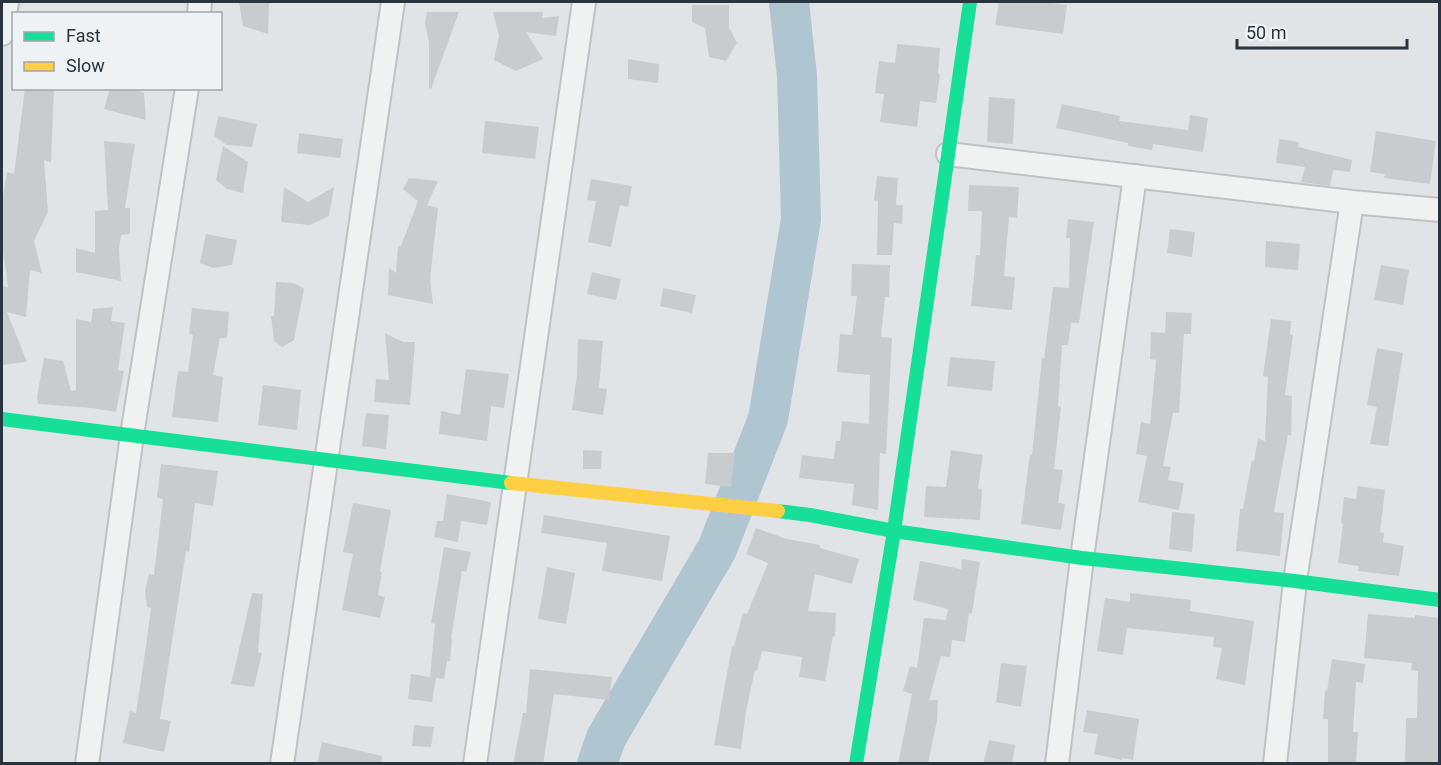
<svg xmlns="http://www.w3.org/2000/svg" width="1441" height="765" font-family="Roboto,sans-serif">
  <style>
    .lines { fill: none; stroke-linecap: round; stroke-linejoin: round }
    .river { stroke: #afc5d0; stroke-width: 40 }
    .building { fill: #c9ccce }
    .street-casing { stroke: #bfc2c4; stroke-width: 26 }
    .street { stroke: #f0f2f2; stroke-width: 22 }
    .fast { stroke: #16e098; stroke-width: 14 }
    .slow { stroke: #ffcf43; stroke-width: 14 }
  </style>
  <rect width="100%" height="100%" fill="#e1e4e6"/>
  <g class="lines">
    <!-- river -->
    <path class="river" d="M597,764L606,738L717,549L768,419L801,219L797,76L789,2"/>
  </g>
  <!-- building -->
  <path class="building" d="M239,2H269L268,34L243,26Z
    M999,2H1045L1067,5L1063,34L995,25Z
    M692,5H729V27L737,43L726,61L709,57L705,28L692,22Z
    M427,12H459L431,89L429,88V42L425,23Z
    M493,12H543L542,18L559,16L556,36L526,32L543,59L516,71L494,60L499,36Z
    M897,44L940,48L938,74H940L936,103L920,101L917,127L880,122L884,94L875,93L879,61L895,63Z
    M628,59L659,64L658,83L628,79Z
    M25,88H54L51,162L44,160L48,212L34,241L42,273L30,270L26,317L7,312L27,362L2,365V286L8,287L2,244V202L7,172L14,174Z
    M110,88H131L144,93L146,120L104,109Z
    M989,97L1015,99L1013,144L987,142Z
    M1062,104L1120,116L1119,121L1188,130L1190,115L1208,118L1203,152L1153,144L1152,150L1128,146V143L1056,128Z
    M218,116L257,124L252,147L227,145L214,136Z
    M485,121L539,127L535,159L482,153Z
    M1376,131L1436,141L1430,184L1384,178L1385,174L1370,172Z
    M299,133L343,139L340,158L297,153Z
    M1279,139L1299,142L1298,147L1352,160L1350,172L1333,170L1330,186L1301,182L1305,167L1276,163Z
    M104,141L135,144L125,208H130V234L121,235L119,249L121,281L76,272V248L95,253V211L108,210Z
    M223,146L248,162L243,193L227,189L216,180Z
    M877,176L898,178L896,205H903L902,224L894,223L892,255H877L878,201L874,200Z
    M409,178L438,181L427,205L438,208L430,279L433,304L388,295L389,268L396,273L398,246H401L418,201L403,189Z
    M591,179L632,186L628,207L620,205L611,247L588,242L596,201L587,200Z
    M969,185L1019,187L1017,218L1009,217L1004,276L1015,277L1012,310L971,306L976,255H980L982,211H968Z
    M284,187L308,202L334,187L329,216L310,225L281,222Z
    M1068,219L1094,222L1079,323H1071L1068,345H1062L1058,406L1061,407L1054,469L1063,470L1058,503L1065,504L1061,530L1021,524L1030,454L1032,455L1042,358L1044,359L1053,287L1069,288L1070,238H1066Z
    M1170,229L1195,232L1192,257L1167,253Z
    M206,234L237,240L232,265L213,268L200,263Z
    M1266,241L1300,244L1298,270L1265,267Z
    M852,264L890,265L889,297H885L881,337L892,338L886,454L880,453L878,510L852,505L854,484L799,478L802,455L834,459L836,441H840L842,421L869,424L870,375L837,372L840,334L852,335L857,296H851Z
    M1381,265L1409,270L1403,305L1374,300Z
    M592,272L621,279L616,300L587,294Z
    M276,282L294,283L304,289L294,340L282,347L274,341L271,316H274Z
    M663,288L696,295L692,313L660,306Z
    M113,307L111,321L125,323L118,370L124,371L116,412L92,408L38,404L37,397L44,358L63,361L71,391L76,390V319L91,322L93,309Z
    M192,308L229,312L227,338H220L213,375L223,377L218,422L172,417L178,371L188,372L193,335L189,334Z
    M1166,312L1192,313L1191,334H1184L1179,413H1173L1163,466L1171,467L1168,480L1184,483L1179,510L1138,502L1147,456L1136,454L1141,422L1150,424L1156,360L1150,359L1151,332L1165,333Z
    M1271,319L1291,321L1290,334L1293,335L1285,395L1292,396L1291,436L1288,435L1274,512L1284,513L1280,556L1236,551L1240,509H1243L1252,460L1254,461L1258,439L1265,441L1268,377L1263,376Z
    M385,333L403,342H415L410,405L374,402L376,379L389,380Z
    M578,339L603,341L599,388L607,389L603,415L572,410L577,375Z
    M1377,348L1403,353L1388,446L1370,444L1377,407L1367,405Z
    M950,357L995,361L992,391L947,386Z
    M466,369L509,374L504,408L491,406L487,441L439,434L441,411L460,415Z
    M263,385L301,390L297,430L258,425Z
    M366,413L389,415L386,449L362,446Z
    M583,450L602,451L601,469H583Z
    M951,450L983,455L978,488L982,489L980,520L924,517L926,486L946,487Z
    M708,453H735L731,487L705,484Z
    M161,464L218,471L213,506L195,503L189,552L186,551L160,719L171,721L164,752L123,743L130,711L136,713L146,646L151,608L147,607L145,591L149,574L154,575L163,499L157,498Z
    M1358,486L1385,490L1380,532L1384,533L1383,542L1404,546L1399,576L1358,571L1359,566L1338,563L1343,524L1341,523L1344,497L1356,499Z
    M447,494L491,502L487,525L461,521L458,542L434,537L437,521H443Z
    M353,503L391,510L380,571L382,572L378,595L385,597L380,618L342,610L353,554L343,552Z
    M1172,512L1195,514L1192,552L1169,549Z
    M544,515L670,536L662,581L602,571L607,543L541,533Z
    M756,528L787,539L820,545V548L859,559L852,584L815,574L808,611L836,613L835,637L833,636L825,681L799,677L802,657L762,651L757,671L755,670L746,711L741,749L714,745L732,646H734L743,613L747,614L768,563L746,554Z
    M444,547L471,552L466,572L462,571L451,639H452L450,661H447L444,679L430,677L435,624L431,623Z
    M962,559L980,562L972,614L969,613L965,642L952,640L950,657L941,656L929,700H938L937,720L928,764H898L912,694L903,691L910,666L917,668L924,618L946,620L948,609L913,600L920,561L961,569Z
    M547,567L575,573L566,624L538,619Z
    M252,593L263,594L258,652L262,653L254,687L231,684Z
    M1130,593L1191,600L1190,611L1254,621L1245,685L1216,679L1222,648L1213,647L1214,637L1127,628L1123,655L1097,651L1105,598L1130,602Z
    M1368,614L1415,618V615L1440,618V764H1405L1406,718H1417L1418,671L1411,670L1412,663L1364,658Z
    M1332,659L1365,664L1363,683L1356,682L1353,732H1358L1356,764H1328V719H1323L1325,690L1327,691Z
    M1001,663L1027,666L1021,707L996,702Z
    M530,669L612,677L609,700L554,694L543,764H513L523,713H526Z
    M411,674L436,678L432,702L408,699Z
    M1087,710L1139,719L1133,760L1122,758V760L1094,754L1098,734L1083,732Z
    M414,725L434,727L431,747L412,746Z
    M989,740L1015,745L1012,764H983Z
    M322,742L382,756L381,764H317Z"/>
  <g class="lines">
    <defs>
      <path id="street" d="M199,14L200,2
        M2,34L7,2
        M948,154L1352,202L1440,210
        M87,764L132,435L187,88
        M282,764L393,2
        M475,764L584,2
        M1057,764L1082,558L1135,176
        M1275,764L1295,581L1352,202"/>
    </defs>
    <!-- street casing -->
    <use href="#street" class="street-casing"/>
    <!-- street -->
    <use href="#street" class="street"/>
    <!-- fast -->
    <path class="fast" d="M2,419L511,483
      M778,511L810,515L894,531L1082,558L1295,581L1440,600
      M856,764L894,531L970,2"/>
    <!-- slow -->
    <path class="slow" d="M511,483L778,511"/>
  </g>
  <!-- border -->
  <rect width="1441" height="765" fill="none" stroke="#28343e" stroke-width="6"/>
  <!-- legend -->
  <rect x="12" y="12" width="210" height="78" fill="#eef2f5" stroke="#9fa6ac" stroke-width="1.5"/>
  <rect x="24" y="32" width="30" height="9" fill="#16e098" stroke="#9fa6ac" stroke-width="1.5"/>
  <text x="66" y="42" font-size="18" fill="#28343e">Fast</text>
  <rect x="24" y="62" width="30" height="9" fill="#ffcf43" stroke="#9fa6ac" stroke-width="1.5"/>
  <text x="66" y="72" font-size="18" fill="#28343e">Slow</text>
  <!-- scale -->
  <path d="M1237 39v9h170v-9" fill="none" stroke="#28343e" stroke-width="3"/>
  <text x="1246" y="39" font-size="18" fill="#28343e" stroke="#eef2f5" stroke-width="4.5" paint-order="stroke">50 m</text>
</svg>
